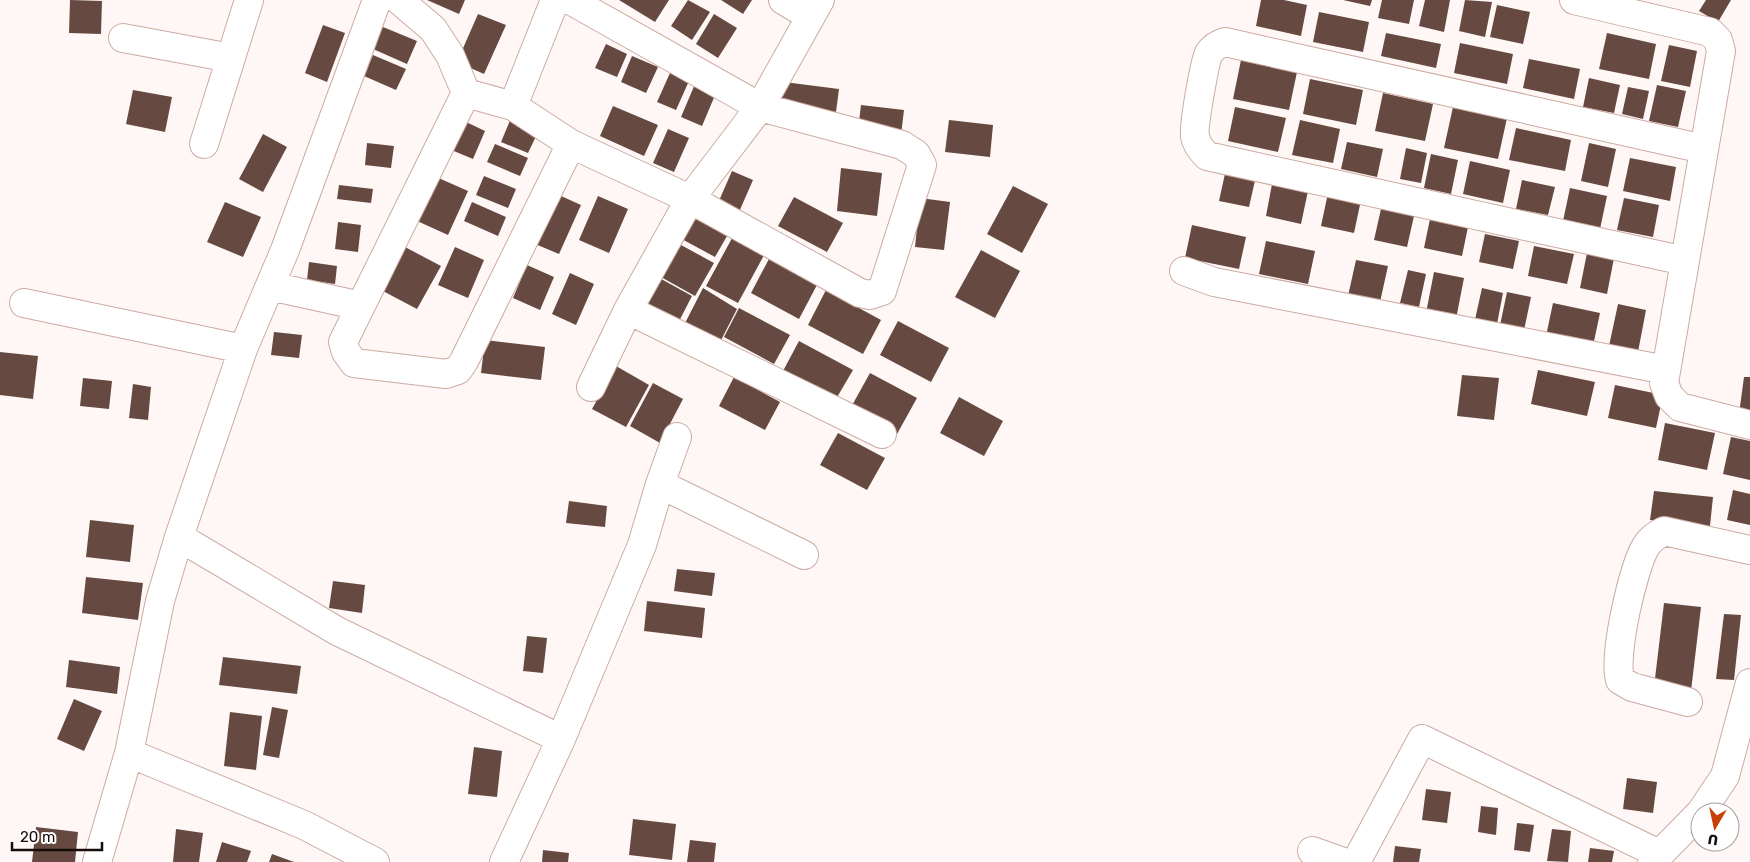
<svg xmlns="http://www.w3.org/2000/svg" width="1750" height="862" font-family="Rubik,sans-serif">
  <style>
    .building { fill: #664a41 }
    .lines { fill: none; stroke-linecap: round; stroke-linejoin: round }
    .minor-casing { stroke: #ccaba1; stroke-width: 30 }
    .minor { stroke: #fff; stroke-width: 28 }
  </style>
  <rect width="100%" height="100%" fill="#fef7f5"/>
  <!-- building -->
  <path class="building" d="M70,0L102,1L101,34L69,33Z
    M427,0H465L459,14Z
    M619,0H669L655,22Z
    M688,0L710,12L692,40L671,26Z
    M721,0H752L743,14Z
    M1261,0H1284L1307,5L1301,36L1256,26Z
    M1343,0H1372L1370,6Z
    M1382,0H1414L1409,24L1378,18Z
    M1425,0H1450L1444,32L1419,26Z
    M1465,0L1492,2L1485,37L1459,31Z
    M1706,0H1731L1718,22L1699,11Z
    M1497,5L1530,12L1523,44L1490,37Z
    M1319,12L1369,22L1363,52L1313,42Z
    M478,14L506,25L484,74L457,62Z
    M714,14L737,28L718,58L696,44Z
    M323,25L345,33L327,82L305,73Z
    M383,27L417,41L407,64L373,49Z
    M1386,33L1441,44L1436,68L1381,56Z
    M1607,33L1656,44L1649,79L1599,69Z
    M1460,43L1513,54L1507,84L1454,73Z
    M606,44L627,54L617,77L595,68Z
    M1669,45L1697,51L1690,87L1661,81Z
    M373,55L406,69L396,90L364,76Z
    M632,56L658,67L646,93L621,82Z
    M1529,59L1580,69L1574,99L1523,88Z
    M1241,60L1297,72L1289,110L1233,99Z
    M670,73L689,81L676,110L657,102Z
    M1589,78L1620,85L1614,113L1583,107Z
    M1310,79L1363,90L1356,125L1303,114Z
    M784,82L839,89L836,112L781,105Z
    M695,84L716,93L702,126L681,117Z
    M1657,85L1686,91L1678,127L1649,121Z
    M1628,87L1649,91L1643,119L1622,114Z
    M133,90L172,97L165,132L126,124Z
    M1383,93L1433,104L1425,141L1375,131Z
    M861,105L904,110L901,135L858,130Z
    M613,106L658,125L644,156L600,136Z
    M1235,107L1286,118L1278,152L1228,141Z
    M1453,107L1507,118L1498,159L1444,148Z
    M511,118L539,130L528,153L501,142Z
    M462,120L485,131L473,159L449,149Z
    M949,120L993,125L990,157L945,152Z
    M1300,120L1340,129L1333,163L1292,155Z
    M1516,128L1571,140L1565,171L1509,160Z
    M668,129L689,138L674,172L653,163Z
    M263,134L287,147L263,192L239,179Z
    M1347,142L1383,149L1377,177L1341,169Z
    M367,143L394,146L391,168L365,165Z
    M1589,143L1616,149L1608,187L1581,181Z
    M495,144L528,158L520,176L487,162Z
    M1406,148L1427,153L1421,183L1400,179Z
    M1431,154L1458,160L1451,194L1424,188Z
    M1630,158L1676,167L1670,201L1623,191Z
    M1470,161L1510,170L1503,203L1463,194Z
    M841,168L882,173L877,216L837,211Z
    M1226,169L1256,176L1249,207L1219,201Z
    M732,171L753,180L739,212L718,203Z
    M434,176L468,191L448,235L415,220Z
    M484,176L516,189L508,208L476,195Z
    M1522,180L1555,187L1548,215L1516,209Z
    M1272,184L1308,191L1301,224L1266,216Z
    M339,185L373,189L371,203L337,199Z
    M1013,186L1048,204L1022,253L987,234Z
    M1570,188L1607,196L1600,229L1563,221Z
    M550,191L581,205L559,254L528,241Z
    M1328,193L1361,200L1354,233L1321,226Z
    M598,196L628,209L609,253L579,240Z
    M794,197L843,223L827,252L778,226Z
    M920,198L950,202L944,250L915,247Z
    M1624,198L1659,205L1653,237L1617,230Z
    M1383,200L1416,207L1407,247L1374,240Z
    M225,202L261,217L243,257L207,242Z
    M472,202L506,217L498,236L464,221Z
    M694,208L731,229L715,257L678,237Z
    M1431,214L1469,222L1462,256L1424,248Z
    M338,222L361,225L358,252L335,249Z
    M1192,225L1246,237L1239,269L1185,258Z
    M737,229L769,246L738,303L706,286Z
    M1485,234L1519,241L1513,269L1479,262Z
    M670,239L714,263L695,296L652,272Z
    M1266,241L1315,251L1308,284L1259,274Z
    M1534,246L1574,254L1567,284L1528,276Z
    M405,247L441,266L417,309L381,290Z
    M455,247L484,260L468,298L438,285Z
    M1588,248L1615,253L1607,294L1580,288Z
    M981,250L1020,271L995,318L955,297Z
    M770,257L818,283L799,319L751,293Z
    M1356,260L1388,266L1380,302L1348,296Z
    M309,262L337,266L335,284L307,280Z
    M527,265L554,277L540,310L513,298Z
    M1408,270L1426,274L1419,307L1400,303Z
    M1434,272L1464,278L1456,319L1426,313Z
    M570,273L594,284L576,325L552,314Z
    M654,275L692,296L675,329L637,308Z
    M703,288L737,309L717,348L682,329Z
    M1482,288L1503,293L1496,329L1474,324Z
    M826,290L881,320L863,354L808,325Z
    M1507,292L1531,297L1523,335L1499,330Z
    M1553,303L1600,313L1593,346L1546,336Z
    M1618,304L1646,310L1638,352L1609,346Z
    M739,308L790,335L774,364L724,337Z
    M898,321L949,348L931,382L880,355Z
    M274,332L302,335L299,358L271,355Z
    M485,340L545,347L541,380L481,373Z
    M799,341L853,370L836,399L783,371Z
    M0,352L38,356L33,399L0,395Z
    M616,366L649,385L626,427L592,409Z
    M1538,370L1595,382L1587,416L1531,404Z
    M870,373L917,398L897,434L850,409Z
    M1462,375L1499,378L1494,420L1457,416Z
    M734,377L780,402L765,430L719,406Z
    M1744,377H1750V416L1739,414Z
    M83,378L112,381L109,409L80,406Z
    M653,383L683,399L660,443L630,426Z
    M133,384L151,387L148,420L129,418Z
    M1615,385L1663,395L1656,428L1608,418Z
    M959,397L1003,421L984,456L940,433Z
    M1665,423L1715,433L1707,470L1658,460Z
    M838,433L885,458L867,490L820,465Z
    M1731,437L1750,441V480L1723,474Z
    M1733,490L1750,494V525L1727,520Z
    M1654,491L1713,497L1710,526L1650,520Z
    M569,501L607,506L605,527L566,523Z
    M90,520L134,525L130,562L86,557Z
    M677,569L715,573L712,596L674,591Z
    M86,577L143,583L138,620L82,613Z
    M333,581L365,585L362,613L329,608Z
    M647,601L705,608L702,638L644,631Z
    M1664,603L1701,607L1691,691L1654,687Z
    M1724,614L1741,615L1734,680L1716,679Z
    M527,636L547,638L543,673L523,671Z
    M223,657L301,666L297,694L219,685Z
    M69,660L120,667L117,694L66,687Z
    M74,699L102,711L84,751L57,739Z
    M272,707L288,710L279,758L263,755Z
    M230,712L262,716L256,770L224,766Z
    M474,747L502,751L497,797L468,794Z
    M1627,778L1657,782L1653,813L1623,809Z
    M1426,789L1451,792L1447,823L1422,820Z
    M1481,806L1498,808L1496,835L1478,832Z
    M633,819L676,824L672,860L629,855Z
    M1517,823L1534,825L1530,852L1514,850Z
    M36,827L78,832L75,862H32Z
    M176,829L203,833L199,862H173Z
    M1552,829L1571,831L1568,862L1547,861Z
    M690,840L716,843L714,862H687Z
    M222,842L251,851L247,862H216Z
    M1395,846L1421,849L1419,862H1393Z
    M1590,848L1614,851L1612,862H1588Z
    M543,850L569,853L568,862H542Z
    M272,854L294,862H269Z"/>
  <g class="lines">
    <defs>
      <path id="minor" d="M399,0L433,29L450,55L466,93
        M555,0L513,106L571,144L690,199L860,293L870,295L882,291L922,165L916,154L902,145L760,107L570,0
        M783,0L810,16
        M1574,0L1710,32L1718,40L1721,51L1664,383L1669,396L1680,407L1750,425
        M123,38L231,58
        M513,106L466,93L343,342L346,352L354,363L446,374L458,370L464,361L571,144
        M204,144L249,0
        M1685,261L1207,156C1201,150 1196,144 1195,136C1193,127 1205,60 1209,53C1213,47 1219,44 1225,42L1704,149
        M1184,271L1214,282L1666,370
        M270,286L361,306
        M24,303L243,349
        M628,310L882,434
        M591,387L628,310L690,199L760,107L820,0
        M660,484L804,555
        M179,537L337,631L561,739
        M1688,702L1632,687L1620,680C1613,655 1633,568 1646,546C1650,539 1657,535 1664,531L1750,550
        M129,753L304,825L375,862
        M1701,812L1725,776L1750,683
        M1312,851L1343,862
        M97,862L129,753L160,601L179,537L243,349L285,250L377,0
        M504,862L561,739L642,545L660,484L677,437
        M1356,862L1422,739L1659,854
        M1652,862L1700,813"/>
    </defs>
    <!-- minor casing -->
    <use href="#minor" class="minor-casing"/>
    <!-- minor -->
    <use href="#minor" class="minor"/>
  </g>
  <!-- north arrow -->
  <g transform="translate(1715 827) rotate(189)"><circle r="24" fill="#ffffff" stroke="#a29e9c"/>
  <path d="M0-4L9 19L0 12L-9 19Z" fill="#c74005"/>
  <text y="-8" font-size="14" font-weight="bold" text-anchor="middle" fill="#170c08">U</text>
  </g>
  <!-- scale -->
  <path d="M12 842v8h90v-8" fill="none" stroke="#170c08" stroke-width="2.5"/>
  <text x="20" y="842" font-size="15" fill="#170c08" stroke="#ffffff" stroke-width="4" paint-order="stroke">20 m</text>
</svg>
